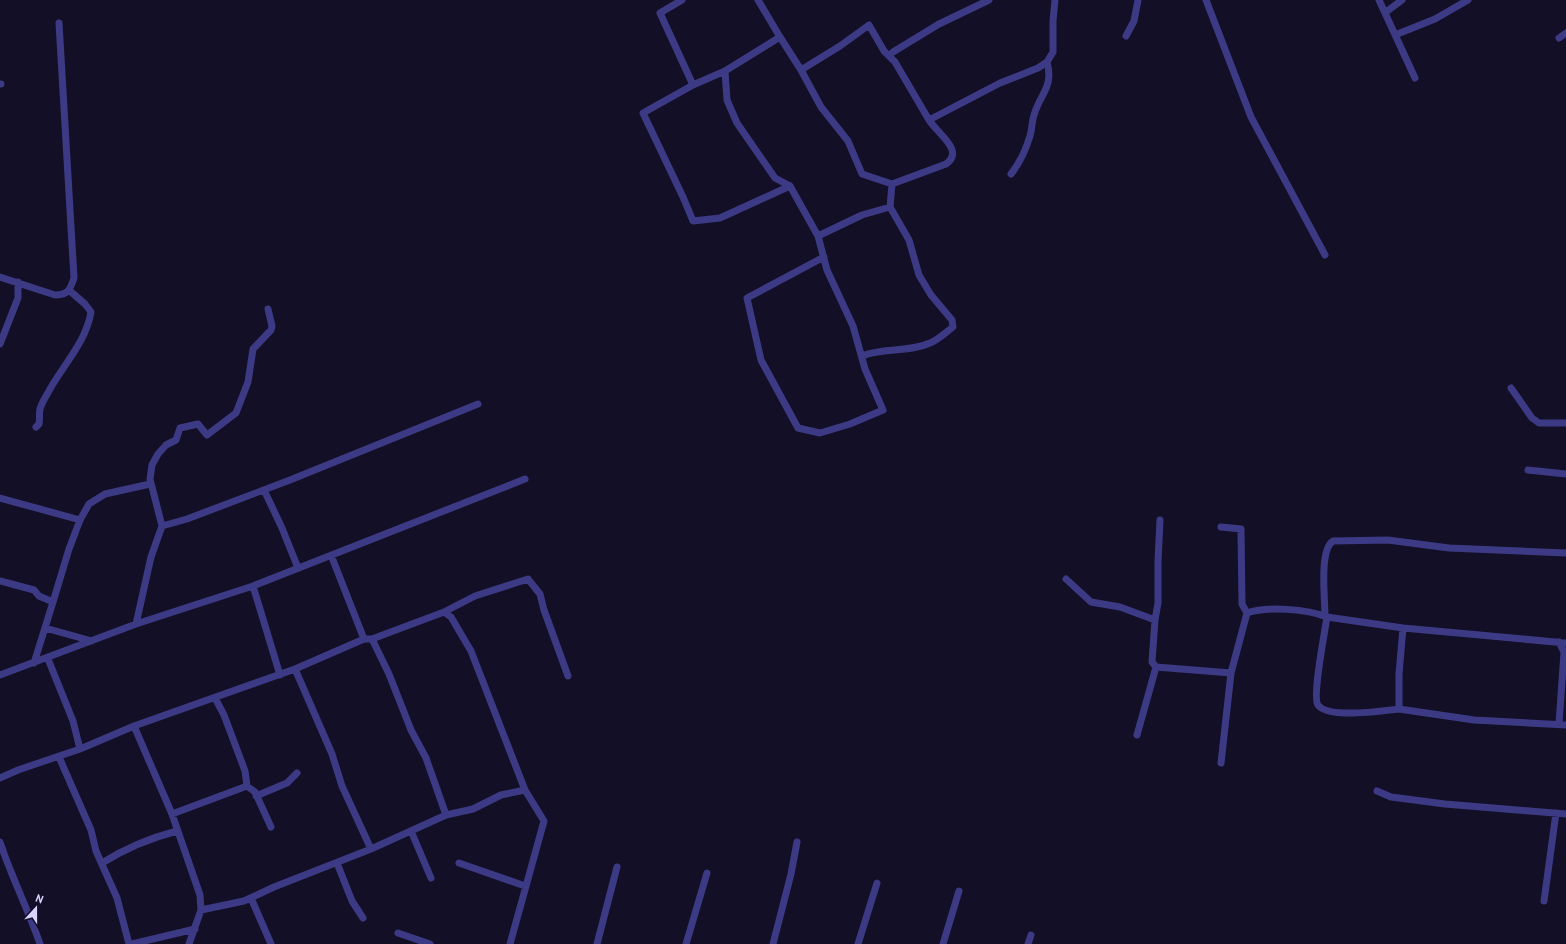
<svg xmlns="http://www.w3.org/2000/svg" width="1566" height="944" font-family="'PT Sans',sans-serif">
  <style>
    .lines { fill: none; stroke-linecap: round; stroke-linejoin: round }
    .street { stroke: #3d3a85; stroke-width: 7 }
  </style>
  <rect width="100%" height="100%" fill="#130f26"/>
  <g class="lines">
    <!-- street -->
    <path class="street" d="M682,0L660,13L693,85L725,71L727,100L737,123L775,178L790,186L818,236L862,215L890,207L892,184L946,164C965,151 938,134 929,120L1000,83L1038,68L1047,62L1053,52V21L1055,0
      M758,0L780,37
      M1206,0L1251,117L1325,255
      M1379,0L1415,78
      M1386,12L1402,0
      M1395,35L1435,19L1468,0
      M1126,36L1134,21L1138,0
      M1559,38L1566,33
      M893,52L939,24L989,0
      M801,70L821,107L848,141L862,174L892,184
      M725,71L780,37L801,70L840,46L869,25L884,51L895,62L929,120
      M0,84H1
      M693,85L643,113L683,197L693,221L720,218L790,186
      M1011,174C1019,164 1026,149 1030,136C1032,129 1032,121 1034,115C1040,94 1054,87 1047,62
      M818,236L827,270L853,326L865,369L883,410L850,424L820,433L798,428L761,360L747,298L824,257
      M0,277L55,295C68,295 70,290 74,278L59,23
      M0,344L18,298V282
      M862,356C883,347 908,353 930,343C938,340 946,332 953,327L952,320L931,295L919,275L909,240L890,207
      M1511,388L1532,418L1539,423H1566
      M36,427L39,424C40,419 39,414 40,409C42,402 47,395 50,389C64,364 86,342 91,312L85,304L70,291
      M1528,470L1566,474
      M264,490L282,528L298,568
      M0,498L80,520L69,549L53,602
      M80,520L89,504L105,494L150,484
      M1160,520L1158,561V603L1155,620L1152,662L1156,667L1231,673
      M162,526L187,519L290,480L478,404
      M1221,527L1241,529L1242,604L1247,613
      M331,555L364,639
      M1066,579L1091,602L1120,607L1155,620
      M0,581L34,590L39,596L53,602L34,663
      M253,586L280,675
      M444,612L475,596L528,579L540,594L544,610L568,676
      M1247,613C1267,606 1307,609 1327,617
      M1325,616C1325,599 1319,550 1333,541L1388,540L1449,548L1566,553
      M136,624L151,557L162,526L150,479L152,465L158,454L166,445L176,440L180,428L198,424L207,435L236,413L248,382L253,349L271,330L272,326L268,309
      M45,628L92,641
      M1403,628L1399,674V709L1474,720L1566,725
      M48,659L73,721L80,749
      M295,669L332,754L342,786L371,849L446,815
      M0,675L136,624L253,586L525,479
      M1399,709C1383,711 1328,719 1318,705C1312,697 1325,631 1327,617L1403,628L1566,643
      M1559,724L1564,652L1559,642
      M134,726L172,814L200,895L201,910L189,944
      M1137,735L1156,667
      M59,757L91,830L96,851L117,898L129,944
      M1221,763L1231,673L1247,613
      M0,778L18,770L80,749L134,726L295,669L364,639H372
      M247,786L255,792L271,827
      M1377,791L1391,797L1445,804L1566,814
      M256,796L287,783L297,773
      M172,814L247,786L245,771L224,715L215,698
      M411,831L431,878
      M0,842C11,876 28,909 40,944
      M102,863C126,848 150,838 177,831
      M337,863L352,901L363,918
      M459,863L525,886
      M251,898L271,944
      M1544,901L1556,813
      M201,910L244,901L274,887L371,849
      M398,933L430,944
      M132,944L195,929
      M510,944L544,821L525,790L471,651L451,617L444,612L372,639L389,674L411,730L426,758L446,815L473,809L501,795L525,790
      M597,944L617,867
      M686,944L707,873
      M773,944L791,874L797,842
      M858,944L877,883
      M943,944L959,891
      M1028,944L1031,935"/>
  </g>
  <!-- north arrow -->
  <g transform="translate(36 908) rotate(21)" stroke="#130f26" stroke-width="3" paint-order="stroke">
  <path d="M0-3L7 15L0 10L-7 15Z" fill="#d9d4ff"/>
  <text y="-6" font-size="11" font-weight="bold" text-anchor="middle" fill="#d9d4ff">N</text>
  </g>
</svg>
